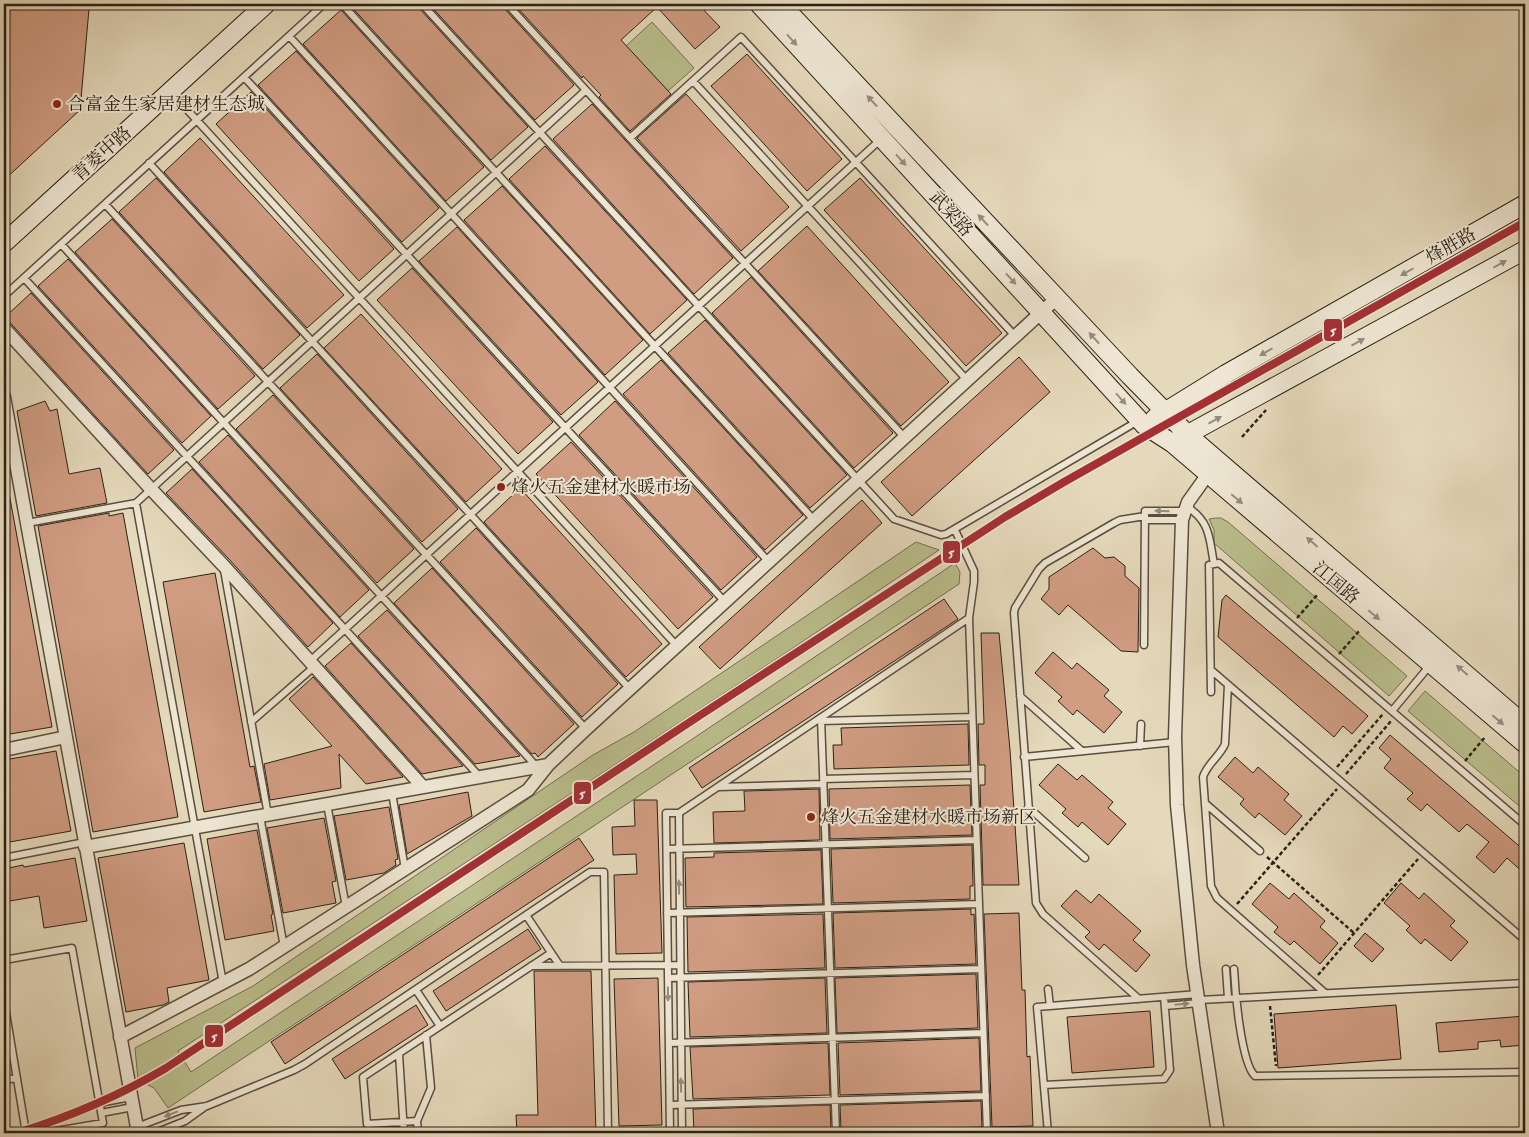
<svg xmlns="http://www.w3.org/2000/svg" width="1529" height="1137" font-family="'IM FELL Double Pica','Noto Serif SC',serif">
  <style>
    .green { fill: #babe8c; stroke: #726f51 }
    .building { fill: #d09c82; stroke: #2b2016 }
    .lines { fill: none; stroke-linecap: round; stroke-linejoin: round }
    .lane-casing { stroke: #5a4e3f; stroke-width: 9 }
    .street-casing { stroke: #5a4e3f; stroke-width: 15 }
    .secondary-casing { stroke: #2b2016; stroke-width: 20 }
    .path { stroke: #2b2016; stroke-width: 2.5; stroke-dasharray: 4 2.5; stroke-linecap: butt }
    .lane { stroke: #eee6d3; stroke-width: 6 }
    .street { stroke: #eee6d3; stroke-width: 12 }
    .secondary { stroke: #eee6d3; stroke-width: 18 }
    .metro-1-casing { stroke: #eee6d3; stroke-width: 11 }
    .metro-1 { stroke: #a43034; stroke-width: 8 }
    .oneway { fill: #968d7e }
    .poi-dot { fill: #8f2418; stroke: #eee6d3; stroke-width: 2 }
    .labels { text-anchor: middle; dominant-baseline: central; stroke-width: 4; stroke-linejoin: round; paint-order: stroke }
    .poi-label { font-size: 18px; fill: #2b2016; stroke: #eee6d3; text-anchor: start }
    .street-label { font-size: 18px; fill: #2b2016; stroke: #eee6d3 }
    .line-badge { stroke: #eee6d3; stroke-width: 2 }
    .badge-label { font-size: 14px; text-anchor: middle; font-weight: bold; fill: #fff }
  </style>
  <rect width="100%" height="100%" fill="#e5d9bb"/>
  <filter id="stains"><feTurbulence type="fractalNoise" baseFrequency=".004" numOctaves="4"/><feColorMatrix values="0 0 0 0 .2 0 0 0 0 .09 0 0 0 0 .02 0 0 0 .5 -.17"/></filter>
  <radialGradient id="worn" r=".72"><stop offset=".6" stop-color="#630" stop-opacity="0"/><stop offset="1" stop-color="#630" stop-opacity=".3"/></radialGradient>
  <!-- green -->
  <path class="green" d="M652,22L694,68L668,91L626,46Z
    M1216,518H1221L1228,522L1407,676L1389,696L1214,543V530L1209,519Z
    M916,542L939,550L790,650L178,1051L191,1072L682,746L955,563L960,572L959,584L168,1108L154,1088L138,1080L135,1048L253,986L593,755L634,732Z
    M1425,691L1525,777V811L1408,711Z"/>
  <!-- building -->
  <path class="building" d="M4,4H64L63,7L89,9L80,110L4,180Z
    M349,4H417L418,7L528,127L491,160Z
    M429,4H502L503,7L574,85L535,120Z
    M514,4H685L690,9L698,4L720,27L695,49L657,7L621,40L671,94L630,131L599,97L601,95L583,76L582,78Z
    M341,10L484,167L446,201L303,44Z
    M296,51L439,208L402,242L258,85Z
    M747,54L842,159L807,191L711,86Z
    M251,92L394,249L359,281L216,124Z
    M686,94L789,207L741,251L637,138Z
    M592,104L733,258L694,294L553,139Z
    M200,138L344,295L307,328L164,172Z
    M545,146L687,300L650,334L509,179Z
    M156,178L300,335L263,369L119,212Z
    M860,178L1002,333L966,366L824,210Z
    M502,186L643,340L605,375L464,220Z
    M112,219L255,376L218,409L75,252Z
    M807,226L949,382L901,426L758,271Z
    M457,227L598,382L561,415L419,261Z
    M68,259L211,416L182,443L38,286Z
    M412,268L553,422L518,454L377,300Z
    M751,277L893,433L854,468L712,313Z
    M31,293L174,450L148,474L5,317Z
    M361,314L502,469L466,502L324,348Z
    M705,320L847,475L810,508L668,353Z
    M317,354L458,509L422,542L280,388Z
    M1019,357L1050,392L912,516L881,482Z
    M661,360L803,515L765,550L623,394Z
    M273,395L414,549L377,583L236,429Z
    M45,401L50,411L57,409L69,474L100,468L107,503L36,516L17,411Z
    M615,401L757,557L721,590L579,435Z
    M228,435L369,590L340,617L199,462Z
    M571,442L713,597L678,629L536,474Z
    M192,469L333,623L308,647L229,559L166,493Z
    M520,488L662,644L626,677L484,522Z
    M9,493L52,727L4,735V494Z
    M862,500L882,523L720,669L699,647Z
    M109,513V516L123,513L178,817L93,832L38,526Z
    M476,528L618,684L582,717L440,562Z
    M1093,548L1105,558L1114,557L1125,566V576L1139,588L1138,652L1121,651L1068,605L1059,615L1041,599L1049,589V577Z
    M432,568L574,724L538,757L535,753L532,754L394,603Z
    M215,573L250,767L254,766L261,802L204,812L163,582Z
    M1226,595L1368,716L1352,734L1343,726L1334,737L1218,637L1222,600Z
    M944,599L958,619L702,788L689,768Z
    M387,610L520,756L475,764L358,636Z
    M981,633H999L1010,750L1019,885H983L980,785H985V765H979L978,724H984Z
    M351,643L463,766L422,774L325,666Z
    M1053,652L1072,669L1077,663L1109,690L1104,696L1122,712L1104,733L1077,710L1073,715L1058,701L1062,697L1035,673Z
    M313,677L403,777L366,784L339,754L341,788L270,800L264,764L332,746L289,699Z
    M968,724L969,765L834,769L833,745H842L841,728Z
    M1390,735L1525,851V874L1507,858L1494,873L1476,857L1489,842L1467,824L1459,832L1427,804L1421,811L1407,799L1413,793L1384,768L1391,759L1379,748Z
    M56,751L71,831L4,843V760Z
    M1235,757L1253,773L1258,767L1289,794L1284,800L1302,816L1285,835L1259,813L1255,818L1240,804L1244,799L1218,777Z
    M1058,764L1077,780L1082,775L1113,802L1108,808L1126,824L1108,845L1082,822L1078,827L1062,813L1066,809L1039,785Z
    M970,785L972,835L830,839L829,789Z
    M819,789L820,840L714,843L713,812L745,811L744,791Z
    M468,792L472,816L407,854L399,805Z
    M634,800H657L662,953L616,954L614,875L637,874L636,854L613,855L612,827L635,826Z
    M389,807L398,859L395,860L396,865L384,873L346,880L334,816Z
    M324,818L336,881L332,882L336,903L283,913L267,828Z
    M257,830L273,914L271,915L274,931L225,940L207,839Z
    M579,838L594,860L285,1064L271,1042Z
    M184,843L209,980L167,988L169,1002L163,1005L126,1012L98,858Z
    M972,845L973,886H970V899L833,903L831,849Z
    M821,850L823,904L686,907L685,858L714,857V853Z
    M75,858L87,921L44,928L39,896L4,902V869L23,865L24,867Z
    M1270,883L1289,899L1294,893L1325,921L1320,927L1338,943L1320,964L1294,941L1290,945L1274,932L1278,927L1252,904Z
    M1401,883L1419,899L1424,893L1455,921L1450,926L1468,942L1451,961L1425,939L1421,944L1406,930L1410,926L1384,903Z
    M1076,890L1091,903L1099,894L1141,931L1133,940L1150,955L1136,972L1104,944L1099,950L1085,937L1090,932L1061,906Z
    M971,909V915L974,914L976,964L835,968L833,913Z
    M1019,913L1022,990H1025L1027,1057L1030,1056L1033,1126L992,1127L984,914Z
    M823,914L825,968L688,972L687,917Z
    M528,929L541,949L446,1011L433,991Z
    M1365,933L1384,949L1372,962L1354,946Z
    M534,971H591L596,1133H517L516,1115H538Z
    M976,974L978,1028L837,1033L835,978Z
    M658,978L662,1125L619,1126L614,979Z
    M825,978L827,1033L690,1037L688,982Z
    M416,1005L428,1025L345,1079L332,1059Z
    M1396,1005L1401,1059L1278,1068L1274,1014Z
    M1150,1011L1154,1067L1072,1073L1067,1017Z
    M1525,1016V1045L1501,1047L1500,1040L1478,1042V1049L1439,1052L1436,1023Z
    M979,1038L981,1091L840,1095L838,1043Z
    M828,1043L830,1095L693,1099L690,1047Z
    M981,1101L982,1127L841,1131L840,1105Z
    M830,1105L831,1131L694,1133L693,1109Z"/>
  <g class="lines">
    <defs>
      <path id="lane" d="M342,4L814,520
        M422,4L894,519L941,535L946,534L1138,421
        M507,4L905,438
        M289,36L769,562
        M244,77L725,602
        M693,81L967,380
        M171,92L677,646
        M630,138L741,37L1015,336
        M149,163L630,689
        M105,204L586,729
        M61,244L537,767
        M24,278L480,777
        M4,296L324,4
        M136,503L223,983
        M1186,506C1211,522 1209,538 1214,564
        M1145,520H1182
        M27,523L136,503L586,90
        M955,530L974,571V582L969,618L987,1133
        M224,570L268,815
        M1144,645L1145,511H1184
        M309,662L880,140
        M1211,670L1525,940
        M1228,685L1225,744C1220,756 1207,764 1203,777L1211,886L1217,898L1325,993
        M1211,692L1209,565L1219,563L1525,825
        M1020,696L1082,751
        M1392,711L1431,664
        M821,718L836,1133
        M821,721L972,717
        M251,722L314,667
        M1140,746L1141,724
        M1024,757L1175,742
        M823,779L974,775
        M718,787L823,784
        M392,793L405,869
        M327,804L346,907
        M1206,804L1260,851
        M1028,807L1085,858
        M679,813L969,618
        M260,816L284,947
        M667,849L976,840
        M4,858L85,842
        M667,913L979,904
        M526,915L560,966
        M4,960L72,948L103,1123L44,1133
        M531,966L680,965
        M1226,969L1228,998
        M1234,969C1235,990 1241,1063 1255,1076L1525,1072
        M668,978L981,969
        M1048,989L1050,1006
        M416,990L440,1026
        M1139,999L1043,914L1036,903L1014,613L1015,608L1039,569L1045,563L1114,523L1120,520L1145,516
        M1199,1000L1525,983
        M4,1001L26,1133
        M1165,1006L1199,1003
        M669,1043L983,1033
        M399,1054L404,1133
        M4,1080L17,1078
        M1044,1085L1164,1079L1170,1070L1164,997
        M99,1103L131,1097
        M670,1105L986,1096
        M101,1113L133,1107
        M417,1121L367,1124L363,1077L551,953
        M137,1127L181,1110L207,1106L294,1070L305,1064L590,872H604L608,1133
        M155,1133L185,1121L206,1106
        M418,1133L417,1121L431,1088L426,1035
        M670,1133L666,813H679L682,1133
        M1048,1133L1037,1007L1198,994"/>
      <path id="street" d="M4,328L150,488L223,565L423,787
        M4,397L138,1133
        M1208,474L1188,502L1182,520L1175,737L1177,805L1193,965L1218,1133
        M4,750L66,737
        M85,847L548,765
        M120,1037L249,969L528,790L548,765L586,729L1057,298"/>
      <path id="secondary" d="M759,4L1144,425L1172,443L1525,744
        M781,4L1130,376L1188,435L1525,725
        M4,243L266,4
        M1155,418L1226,374L1525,204
        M1179,439L1525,250"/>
    </defs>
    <!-- lane casing -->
    <use href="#lane" class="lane-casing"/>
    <!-- street casing -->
    <use href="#street" class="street-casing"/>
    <!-- secondary casing -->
    <use href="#secondary" class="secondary-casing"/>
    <!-- path -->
    <path class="path" d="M1520,171L1525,168
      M1242,437L1266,410
      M1297,618L1318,594
      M1339,654L1360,630
      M1465,761L1485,737
      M1337,767L1383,714
      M1346,774L1391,721
      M1267,857L1354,933
      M1237,904L1337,789
      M1318,975L1418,859
      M1270,1006L1276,1066"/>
    <!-- lane -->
    <use href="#lane" class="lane"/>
    <!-- street -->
    <use href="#street" class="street"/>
    <!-- secondary -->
    <use href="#secondary" class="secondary"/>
    <defs>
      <path id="metro-1" d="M17,1133C69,1117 119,1096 166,1068L702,714L1005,517L1064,482L1525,222"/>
    </defs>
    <!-- metro-1 casing -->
    <use href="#metro-1" class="metro-1-casing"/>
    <!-- metro-1 -->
    <use href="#metro-1" class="metro-1"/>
  </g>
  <!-- one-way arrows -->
  <defs><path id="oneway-solid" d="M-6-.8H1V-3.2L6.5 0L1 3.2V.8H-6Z" transform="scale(1.25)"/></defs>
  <g class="oneway">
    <use href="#oneway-solid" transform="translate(792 40) rotate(48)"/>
    <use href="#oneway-solid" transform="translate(872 101) rotate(-133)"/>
    <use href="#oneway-solid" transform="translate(901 160) rotate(48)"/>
    <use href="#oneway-solid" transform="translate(983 220) rotate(-133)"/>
    <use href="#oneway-solid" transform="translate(1500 264) rotate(-29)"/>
    <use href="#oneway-solid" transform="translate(1407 272) rotate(150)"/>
    <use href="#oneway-solid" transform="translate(1011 279) rotate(48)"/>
    <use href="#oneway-solid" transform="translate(1094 338) rotate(-133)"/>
    <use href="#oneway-solid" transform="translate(1358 342) rotate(-29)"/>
    <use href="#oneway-solid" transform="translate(1266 352) rotate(150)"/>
    <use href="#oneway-solid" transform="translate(1121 399) rotate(48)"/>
    <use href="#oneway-solid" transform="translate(1215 420) rotate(-29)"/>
    <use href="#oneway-solid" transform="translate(1237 499) rotate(40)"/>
    <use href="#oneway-solid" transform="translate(1162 511) rotate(-179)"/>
    <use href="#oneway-solid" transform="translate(1312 542) rotate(-139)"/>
    <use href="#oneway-solid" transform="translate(1374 615) rotate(40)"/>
    <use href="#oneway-solid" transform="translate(1462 670) rotate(-139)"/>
    <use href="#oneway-solid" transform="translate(1498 720) rotate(40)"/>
    <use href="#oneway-solid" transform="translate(679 887) rotate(-91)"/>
    <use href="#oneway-solid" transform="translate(668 994) rotate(89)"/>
    <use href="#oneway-solid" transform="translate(1182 1004) rotate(-5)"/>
    <use href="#oneway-solid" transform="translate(681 1085) rotate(-91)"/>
    <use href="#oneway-solid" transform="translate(171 1114) rotate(159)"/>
  </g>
  <!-- markers -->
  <g class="poi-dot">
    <circle cx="57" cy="104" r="5"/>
    <circle cx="501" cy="487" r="5"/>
    <circle cx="811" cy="817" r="5"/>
  </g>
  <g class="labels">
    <!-- poi labels -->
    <g class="poi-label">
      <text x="67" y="104">合富金生家居建材生态城</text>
      <text x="511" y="487">烽火五金建材水暖市场</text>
      <text x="821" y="817">烽火五金建材水暖市场新区</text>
    </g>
    <!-- street labels -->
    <g class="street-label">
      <text transform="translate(102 154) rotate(-42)">青菱中路</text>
      <text transform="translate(951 214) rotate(48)">武梁路</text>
      <text transform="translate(1451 246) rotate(-30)">烽胜路</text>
      <text transform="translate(1336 583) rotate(40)">江国路</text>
    </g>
  </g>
  <g class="line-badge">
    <rect x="1323" y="318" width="20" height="24" rx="5" fill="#a43034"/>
    <rect x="942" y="540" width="19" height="24" rx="5" fill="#a43034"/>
    <rect x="573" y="781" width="19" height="24" rx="5" fill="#a43034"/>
    <rect x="204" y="1024" width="20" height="24" rx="5" fill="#a43034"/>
  </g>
  <g class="badge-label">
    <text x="1333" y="335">5</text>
    <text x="951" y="557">5</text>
    <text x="582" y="798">5</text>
    <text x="214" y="1041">5</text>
  </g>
  <!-- margin -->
  <rect width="1529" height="1137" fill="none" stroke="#e5d9bb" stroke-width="20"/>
  <rect x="5" y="5" width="1519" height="1127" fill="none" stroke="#2b2016" stroke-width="2.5"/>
  <rect x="10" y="10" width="1509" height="1117" fill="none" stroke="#2b2016"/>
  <rect width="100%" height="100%" filter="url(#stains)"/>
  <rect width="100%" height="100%" fill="url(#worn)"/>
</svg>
